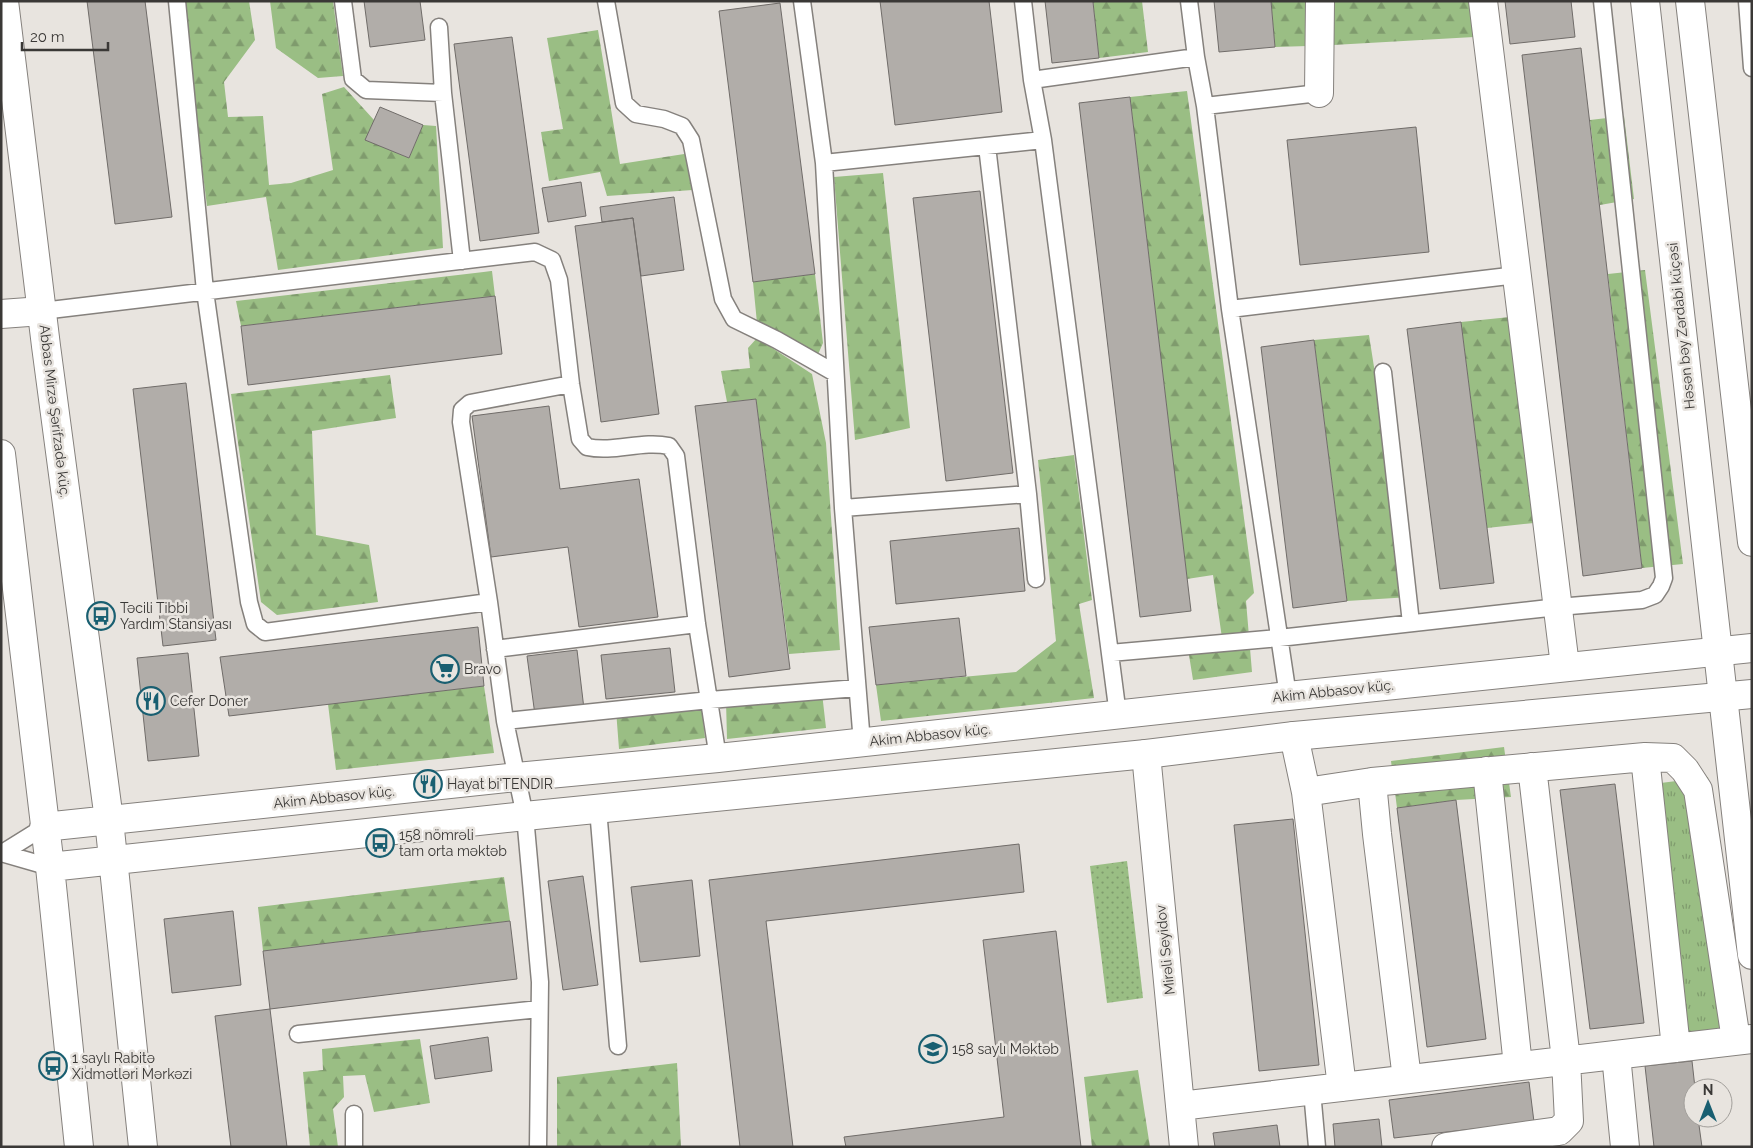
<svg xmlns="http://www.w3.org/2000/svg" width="1753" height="1148" font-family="Raleway,sans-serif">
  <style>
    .grass { fill: url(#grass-dots) }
    .forest { fill: url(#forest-firs) }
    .park { fill: url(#park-tufts) }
    .building { fill: #b1ada9; stroke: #706c69 }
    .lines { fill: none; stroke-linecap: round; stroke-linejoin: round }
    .service-casing { stroke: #85817d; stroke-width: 19 }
    .minor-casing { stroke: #85817d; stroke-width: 30 }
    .secondary-casing { stroke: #85817d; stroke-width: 30 }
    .primary-casing { stroke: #85817d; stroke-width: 30 }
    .service { stroke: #fff; stroke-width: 16 }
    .minor { stroke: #fff; stroke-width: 28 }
    .secondary { stroke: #fff; stroke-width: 28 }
    .primary { stroke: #fff; stroke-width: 28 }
    .labels { text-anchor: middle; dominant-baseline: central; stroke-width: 5; stroke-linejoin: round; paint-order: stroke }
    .street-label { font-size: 14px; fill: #3a3836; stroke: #e8e4df }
    .poi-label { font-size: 14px; fill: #3a3836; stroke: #e8e4df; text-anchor: start }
  </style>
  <defs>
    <pattern id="grass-dots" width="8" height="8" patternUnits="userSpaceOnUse" patternTransform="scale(1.25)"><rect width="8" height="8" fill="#9abe84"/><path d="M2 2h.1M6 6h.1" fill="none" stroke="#7f9b6d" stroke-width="1.8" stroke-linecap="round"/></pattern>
    <pattern id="forest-firs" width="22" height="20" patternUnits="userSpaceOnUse" patternTransform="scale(1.25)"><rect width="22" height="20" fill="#9abe84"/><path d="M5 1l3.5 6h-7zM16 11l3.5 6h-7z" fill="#7f9b6d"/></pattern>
    <pattern id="park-tufts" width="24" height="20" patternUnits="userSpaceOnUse" patternTransform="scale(1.25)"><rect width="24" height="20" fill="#9abe84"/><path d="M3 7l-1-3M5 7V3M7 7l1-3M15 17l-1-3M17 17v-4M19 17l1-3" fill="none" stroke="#7f9b6d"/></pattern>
  </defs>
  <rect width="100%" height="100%" fill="#e8e4df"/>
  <!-- grass -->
  <path class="grass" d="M1127,861L1143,998L1107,1003L1090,866Z"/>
  <!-- forest -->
  <path class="forest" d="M181,1H249L255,40L224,82L228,117L263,116L269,185L291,183L333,170L322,94L344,87L374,120L366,140L409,158L423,125L436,126L443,248L278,270L266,197L207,206Z
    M270,1H333L343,76L318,78L276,48Z
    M1142,1L1148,52L1099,58L1093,2Z
    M1271,1H1308V46L1275,47Z
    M1333,1H1470L1474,37L1333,45Z
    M598,30L620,164L697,152L707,189L607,196L600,172L549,181L541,132L563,129L547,38Z
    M1187,91L1254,593L1246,601L1252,672L1193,680L1189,655L1223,645L1213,575L1187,579L1130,97Z
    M1624,116L1634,199L1600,205L1590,120Z
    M883,173L910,428L855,440L834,177Z
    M1645,270L1683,564L1642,568L1608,274Z
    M492,271L495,296L241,326L236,301Z
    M815,274L823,343L816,359L757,323L753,282Z
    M1510,317L1534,523L1487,528L1461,322Z
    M1369,335L1410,597L1347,601L1314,340Z
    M757,338L812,374L826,443L840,650L789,654L756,399L727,402L721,371L750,368L748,348Z
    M390,375L396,418L312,431L316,535L369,545L378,602L277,615L261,602L231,394Z
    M1074,455L1092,600L1079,604L1094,698L881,721L876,685L1016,672L1056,641L1038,460Z
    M484,686L494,753L336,770L328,704Z
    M822,693L826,728L727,739L726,701Z
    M701,700L705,738L619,749L616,710Z
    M1504,747L1511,797L1456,800L1397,808L1391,761Z
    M504,877L510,921L263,951L258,907Z
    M420,1039L430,1103L374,1112L365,1075L343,1076L344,1097L333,1109L338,1147H310L303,1072L323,1070L322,1049Z
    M677,1063L681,1147H557V1077Z
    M1138,1070L1150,1147H1092L1084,1077Z"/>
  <!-- park -->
  <path class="park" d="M1708,777L1737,1029L1668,1037L1637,786Z"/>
  <!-- building -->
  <path class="building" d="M87,1H145L172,217L115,224Z
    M364,1H420L425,40L370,47Z
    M880,1H989L1002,112L895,125Z
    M1045,1H1098L1093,2L1099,58L1052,63Z
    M1214,1H1271L1275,47L1219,52Z
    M1505,1H1571L1575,37L1510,44Z
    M780,3L815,274L753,282L719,11Z
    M512,37L539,233L480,241L454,44Z
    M1581,48L1642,568L1583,576L1522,55Z
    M1130,97L1191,611L1140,617L1079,103Z
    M380,107L423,125L409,158L365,140Z
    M1416,127L1429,252L1300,265L1287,140Z
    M581,182L586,216L548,222L542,188Z
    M980,191L1013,473L946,481L913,198Z
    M674,197L684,270L641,276L633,218L602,222L600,207Z
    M633,218L659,414L601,422L575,226Z
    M495,296L502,354L248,385L241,326Z
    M1461,322L1494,583L1440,589L1407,329Z
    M1314,340L1347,601L1293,608L1261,347Z
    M186,383L216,640L163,646L133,389Z
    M756,399L790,669L729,677L695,406Z
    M549,406L560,489L639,479L658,617L579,627L568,547L491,557L472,416Z
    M1019,528L1025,591L896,604L890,541Z
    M959,618L966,676L876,685L869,627Z
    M478,627L484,686L229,716L220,657Z
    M670,648L675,692L606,699L601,655Z
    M577,650L584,709L535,715L527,656Z
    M188,653L199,756L148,761L137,658Z
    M1615,784L1644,1023L1590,1029L1560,790Z
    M1456,800L1486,1039L1427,1047L1397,808Z
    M1293,819L1319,1065L1259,1071L1234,825Z
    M1019,844L1024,892L766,921L793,1147H740L709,880Z
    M583,876L598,985L563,990L548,881Z
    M692,880L700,956L640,962L631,887Z
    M233,911L241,985L172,993L164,919Z
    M510,921L517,979L270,1009L263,951Z
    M1056,931L1081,1147H846L844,1137L1004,1117L983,940Z
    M270,1009L287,1147H231L215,1016Z
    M488,1037L492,1071L435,1079L430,1046Z
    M1692,1061L1695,1088H1693V1118H1698L1702,1147H1654L1645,1066Z
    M1529,1082L1534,1122L1394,1138L1389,1100Z
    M1379,1119L1382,1147H1335L1333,1124Z
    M1277,1125L1280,1147H1215L1213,1133Z"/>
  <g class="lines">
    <defs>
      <path id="service" d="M177,1L205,291L249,602L255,624L265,632L489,602
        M343,1L353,79L366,90L443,93
        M606,1L624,103L636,114L664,119L682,126L691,140L723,299L734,319L777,340L835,373
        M802,1L824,163L843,508L862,743
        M1023,1L1032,80L1043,140L1118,715
        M1189,1L1196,57L1205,106L1230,309L1288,696
        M1747,1L1752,68
        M439,27L443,93L462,261
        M1032,80L1196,57
        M1205,106L1319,93
        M987,146L1028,494L1036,579
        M824,163L1043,140
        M1230,309L1517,275
        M42,311L535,252L552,260L559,280L571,384L580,439L587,447C614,453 642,440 669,446L676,456L697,624L718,758
        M1383,372L1411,623
        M843,508L1028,494
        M495,649L697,624
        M1110,653L1279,638L1558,607L1642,600L1655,595L1661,586L1664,578L1602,1
        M505,721L710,700L857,688
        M598,809L618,1046
        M4,852L44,827
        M1,853L50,867
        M298,1034L539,1009
        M1312,1091L1317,1147
        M354,1114V1147
        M538,1147L540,982L525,816L505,721L489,602L461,422L462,410L470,403L571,384"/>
      <path id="minor" d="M1483,1L1565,666
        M1319,93L1320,1
        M1,314L42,311
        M1294,736L1306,792L1342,1087
        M1146,754L1184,1147
        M1645,757L1673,758L1685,770L1698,790L1736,1040
        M1487,771L1518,1066
        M1372,782L1645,757L1676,1048
        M1306,792L1372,782L1377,834L1407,1079
        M1616,1055L1625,1147
        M1180,1106L1752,1039
        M1446,1147L1559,1131L1569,1121L1566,1060L1532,767"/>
      <path id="secondary" d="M4,1L46,346L109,820L143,1147
        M1,454L50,867L79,1147
        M44,827L517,777L718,758L1288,696L1752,648
        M50,867L525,816L1146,754L1294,736L1752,694"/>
      <path id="primary" d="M1645,1L1752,955
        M1690,1L1752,542"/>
    </defs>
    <!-- service casing -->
    <use href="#service" class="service-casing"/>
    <!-- minor casing -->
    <use href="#minor" class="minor-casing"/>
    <!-- secondary casing -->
    <use href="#secondary" class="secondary-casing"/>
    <!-- primary casing -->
    <use href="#primary" class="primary-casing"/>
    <!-- service -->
    <use href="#service" class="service"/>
    <!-- minor -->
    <use href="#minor" class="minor"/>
    <!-- secondary -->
    <use href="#secondary" class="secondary"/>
    <!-- primary -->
    <use href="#primary" class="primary"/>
  </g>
  <!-- icons -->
  <defs>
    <symbol id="bus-ring" viewBox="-11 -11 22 22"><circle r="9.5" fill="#e8e4df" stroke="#195f71" stroke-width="1.5"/><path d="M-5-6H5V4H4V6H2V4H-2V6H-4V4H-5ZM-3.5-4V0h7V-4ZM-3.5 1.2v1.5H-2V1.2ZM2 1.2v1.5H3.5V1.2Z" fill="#195f71"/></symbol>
    <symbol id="supermarket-ring" viewBox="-11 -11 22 22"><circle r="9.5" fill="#e8e4df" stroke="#195f71" stroke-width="1.5"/><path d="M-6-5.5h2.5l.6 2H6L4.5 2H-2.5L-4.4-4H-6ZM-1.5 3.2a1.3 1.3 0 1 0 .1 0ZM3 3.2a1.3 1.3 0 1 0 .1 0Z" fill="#195f71"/></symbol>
    <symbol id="restaurant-ring" viewBox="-11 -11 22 22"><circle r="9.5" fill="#e8e4df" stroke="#195f71" stroke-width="1.5"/><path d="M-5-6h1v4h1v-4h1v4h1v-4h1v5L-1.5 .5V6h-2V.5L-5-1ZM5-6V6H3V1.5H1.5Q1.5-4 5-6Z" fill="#195f71"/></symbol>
    <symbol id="school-ring" viewBox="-11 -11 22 22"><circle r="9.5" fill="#e8e4df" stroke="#195f71" stroke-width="1.5"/><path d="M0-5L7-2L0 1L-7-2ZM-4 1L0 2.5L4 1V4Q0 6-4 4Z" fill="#195f71"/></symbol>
  </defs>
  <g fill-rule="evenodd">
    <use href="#bus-ring" x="85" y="600" width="32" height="32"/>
    <use href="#supermarket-ring" x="429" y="653" width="32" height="32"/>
    <use href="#restaurant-ring" x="135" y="685" width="32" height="32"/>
    <use href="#restaurant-ring" x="412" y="768" width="32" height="32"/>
    <use href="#bus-ring" x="364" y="827" width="32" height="32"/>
    <use href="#school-ring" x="917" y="1033" width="32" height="32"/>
    <use href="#bus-ring" x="37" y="1050" width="32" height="32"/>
  </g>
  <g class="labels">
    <!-- street labels -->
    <g class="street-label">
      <text transform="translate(1681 326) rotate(-96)">Həsən bəy Zərdabi küçəsi</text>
      <text transform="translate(55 411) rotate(83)">Abbas Mirzə Şərifzadə küç.</text>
      <text transform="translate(1333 691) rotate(-6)">Akim Abbasov küç.</text>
      <text transform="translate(930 735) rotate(-6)">Akim Abbasov küç.</text>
      <text transform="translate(334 797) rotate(-6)">Akim Abbasov küç.</text>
      <text transform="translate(1165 950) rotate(-96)">Mirəli Seyidov</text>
    </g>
    <!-- poi labels -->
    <g class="poi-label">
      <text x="120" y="608">Təcili Tibbi<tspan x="120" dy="16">Yardım Stansiyası</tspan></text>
      <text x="464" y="669">Bravo</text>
      <text x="170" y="701">Cefer Doner</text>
      <text x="447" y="784">Hayat bi'TENDIR</text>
      <text x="399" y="835">158 nömrəli<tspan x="399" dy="16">tam orta məktəb</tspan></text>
      <text x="952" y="1049">158 saylı Məktəb</text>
      <text x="72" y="1058">1 saylı Rabitə<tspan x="72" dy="16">Xidmətləri Mərkəzi</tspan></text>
    </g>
  </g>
  <!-- border -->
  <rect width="1753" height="1148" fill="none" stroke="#3a3836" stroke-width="5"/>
  <!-- north arrow -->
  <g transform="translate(1708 1103)"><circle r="24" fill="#e8e4df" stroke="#a29f9b"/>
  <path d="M0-4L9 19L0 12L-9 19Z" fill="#195f71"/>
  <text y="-8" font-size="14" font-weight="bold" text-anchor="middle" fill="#3a3836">N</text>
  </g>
  <!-- scale -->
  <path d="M22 42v8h86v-8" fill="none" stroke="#3a3836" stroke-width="2.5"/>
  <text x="30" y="42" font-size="15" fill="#3a3836" stroke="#e8e4df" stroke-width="4" paint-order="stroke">20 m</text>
</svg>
